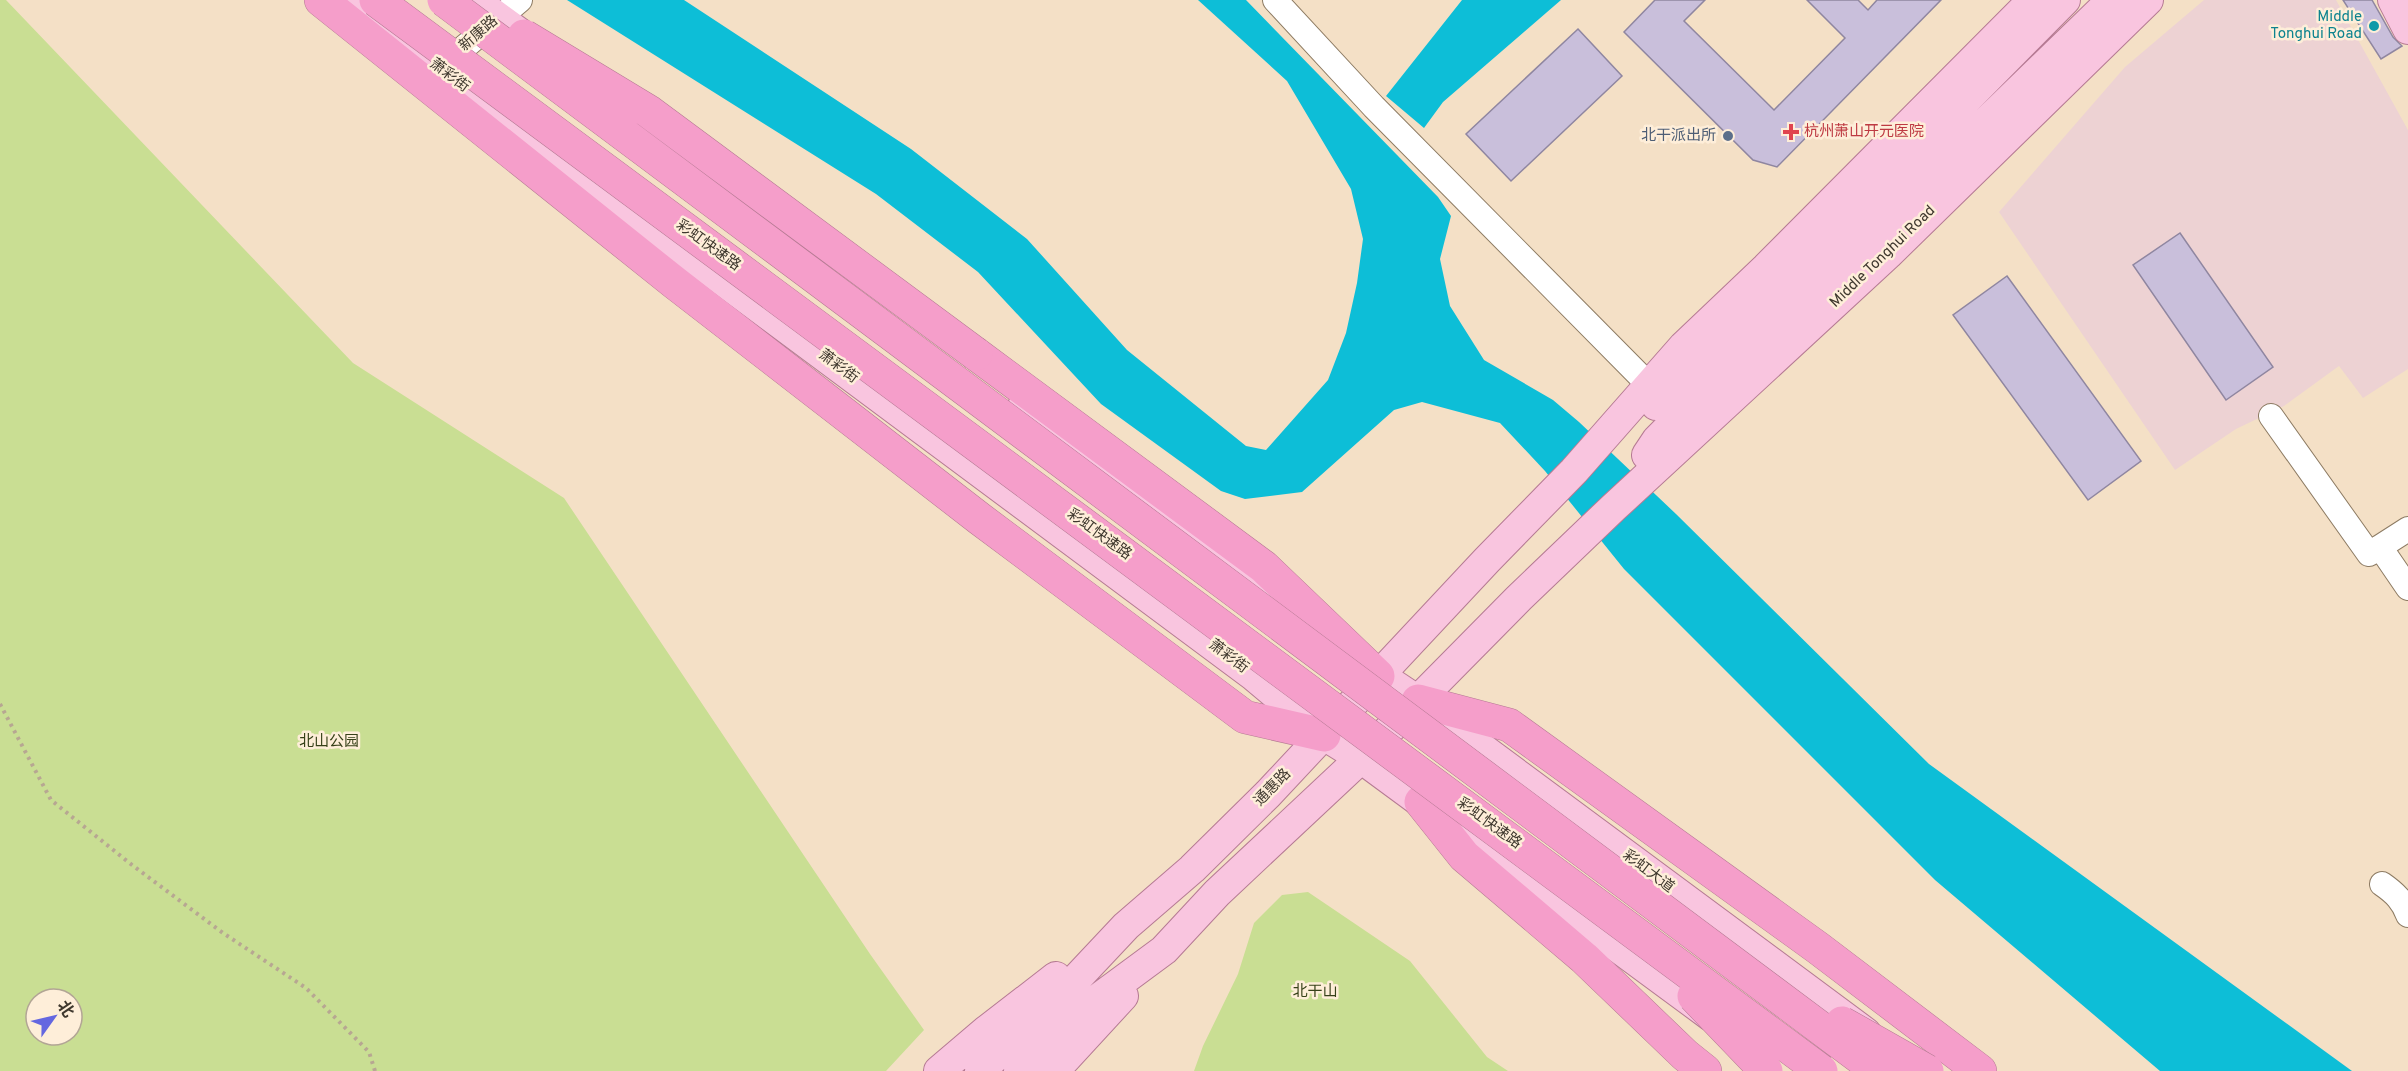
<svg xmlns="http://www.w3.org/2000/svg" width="2408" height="1071" font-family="Overpass,'Noto Sans SC',sans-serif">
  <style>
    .commercial { fill: #edd2d3 }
    .green { fill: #c9de93; fill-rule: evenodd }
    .water { fill: #0dbed7 }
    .building { fill: #c9bfdb; stroke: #8f86a0; stroke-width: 1.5 }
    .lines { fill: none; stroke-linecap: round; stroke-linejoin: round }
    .minor-casing { stroke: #8d7b63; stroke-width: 26 }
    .major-casing { stroke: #b57a93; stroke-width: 32 }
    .highway-casing { stroke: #b57a93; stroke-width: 34 }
    .path { stroke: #b7a792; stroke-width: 4; stroke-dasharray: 3 4.5; stroke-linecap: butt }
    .minor { stroke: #fff; stroke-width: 24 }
    .major { stroke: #f9c5df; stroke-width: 30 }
    .highway { stroke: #f59eca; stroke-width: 33 }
    .highway-bridge-casing { stroke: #b57a93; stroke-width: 34; stroke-linecap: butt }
    .highway-bridge { stroke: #f59eca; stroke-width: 33 }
    .culture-dot { fill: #0f9aa8; stroke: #feeed9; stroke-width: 2 }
    .health-dot { fill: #e0444e; stroke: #feeed9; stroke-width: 2 }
    .service-dot { fill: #5c6f8a; stroke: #feeed9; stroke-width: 2 }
    .labels { text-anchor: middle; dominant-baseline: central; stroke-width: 5; stroke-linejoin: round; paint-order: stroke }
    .culture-label { font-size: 15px; fill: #0d838f; stroke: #feeed9; text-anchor: end }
    .street-label { font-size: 15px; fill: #3f382e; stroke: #feeed9 }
    .health-label { font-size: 15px; fill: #be3a42; stroke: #feeed9; text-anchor: start }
    .service-label { font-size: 15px; fill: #4e5e75; stroke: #feeed9; text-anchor: end }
    .park-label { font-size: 15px; fill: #374119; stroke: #feeed9 }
  </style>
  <rect width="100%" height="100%" fill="#f4e0c6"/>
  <!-- commercial -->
  <path class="commercial" d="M2204,0H2336L2408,130V369L2363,398L2339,366L2284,406L2236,429L2175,470L1999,212L2125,67Z"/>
  <!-- green -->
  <path class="green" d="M0,0H6L353,363L564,498L870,954L924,1030L886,1071H0ZM36,999H72V1035H36Z
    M1308,892L1410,961L1487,1057L1508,1071H1194L1203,1046L1238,974L1254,923L1282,895Z"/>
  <!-- water -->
  <path class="water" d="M567,0H684L911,149L1027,239L1127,350L1246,446L1266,450L1328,380L1346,333L1357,283L1363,239L1351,189L1287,81L1198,0H1246L1438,197L1451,216L1440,259L1450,306L1484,360L1553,400L1579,422L1676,514L1929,764L2352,1071H2160L1935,880L1624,569L1545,471L1500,423L1422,402L1394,410L1302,492L1245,499L1221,491L1101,404L978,272L876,194Z
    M1462,0H1561L1443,102L1424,128L1386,96Z"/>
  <!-- building -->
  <path class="building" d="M1655,0H1705L1684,21L1774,110L1845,38L1807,0H1858L1868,10L1877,0H1941L1777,167L1753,160L1624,32Z
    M2343,0H2372L2393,37L2402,46L2381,59Z
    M1578,29L1622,76L1511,181L1466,134Z
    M2180,233L2273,367L2226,400L2133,265Z
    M2007,276L2141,461L2088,500L1953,315Z"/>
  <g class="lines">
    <defs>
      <path id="minor" d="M1275,0L1374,107L1650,386
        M441,67L520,0
        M2271,416L2369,554L2408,529
        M2380,547L2408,588
        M2382,884C2395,893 2403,901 2408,915"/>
      <path id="major" d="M351,0L409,47L1254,676L1324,735L1361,758L1711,1016
        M474,0L544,51
        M2393,0L2408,29
        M1656,405L1842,225L2065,0
        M1022,408L1298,616
        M1647,455L1657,440L1736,360L1778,324L2112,0
        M1358,661L1418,701L1866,1033
        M939,1071L986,1031L1056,977
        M980,1071L1063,993L1126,926L1192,869L1268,794L1487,560L1574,471L1684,346L1766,268L2033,0
        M1019,1071L1076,1015L1164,950L1217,893L1361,758L1519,598L1613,508L1888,254L2148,0
        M1054,1071L1123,996"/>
      <path id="highway" d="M321,0L675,283L980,519L1245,717L1324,735
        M976,354L1264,567L1378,676
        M1418,701L1509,725L1818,948L1980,1071
        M1421,802L1464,856L1584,958L1685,1055L1705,1071"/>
    </defs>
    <!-- minor casing -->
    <use href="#minor" class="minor-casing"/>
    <!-- major casing -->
    <use href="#major" class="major-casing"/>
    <!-- highway casing -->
    <use href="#highway" class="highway-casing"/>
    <!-- path -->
    <path class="path" d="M0,704L51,800L132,865L223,933L306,988L369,1052L375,1071"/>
    <!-- minor -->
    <use href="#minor" class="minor"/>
    <!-- major -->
    <use href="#major" class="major"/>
    <!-- highway -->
    <use href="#highway" class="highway"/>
    <defs>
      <path id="highway-bridge" d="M376,0L1821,1071
        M444,0L1878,1071
        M524,36L648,111L976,354
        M1694,996L1766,1071
        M1842,1023L1927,1071"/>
    </defs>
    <!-- highway-bridge casing -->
    <use href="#highway-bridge" class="highway-bridge-casing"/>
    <!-- highway-bridge -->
    <use href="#highway-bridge" class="highway-bridge"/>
  </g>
  <!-- markers -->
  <circle class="culture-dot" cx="2374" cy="26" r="6"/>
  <path class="health-dot" d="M1788 123h6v6h6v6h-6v6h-6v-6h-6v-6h6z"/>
  <circle class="service-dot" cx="1728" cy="136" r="6"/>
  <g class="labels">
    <!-- culture labels -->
    <g class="culture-label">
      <text x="2362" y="17">Middle<tspan x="2362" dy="17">Tonghui Road</tspan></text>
    </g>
    <!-- street labels -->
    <g class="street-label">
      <text transform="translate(479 34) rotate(-41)">新康路</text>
      <text transform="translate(449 76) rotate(37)">萧彩街</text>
      <text transform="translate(708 246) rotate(36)">彩虹快速路</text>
      <text transform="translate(1883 257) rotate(-44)">Middle Tonghui Road</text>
      <text transform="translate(838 367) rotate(37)">萧彩街</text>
      <text transform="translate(1099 535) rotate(36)">彩虹快速路</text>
      <text transform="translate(1228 657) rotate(37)">萧彩街</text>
      <text transform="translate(1273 788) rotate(-46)">通惠路</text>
      <text transform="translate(1489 824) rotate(36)">彩虹快速路</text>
      <text transform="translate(1648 872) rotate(37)">彩虹大道</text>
    </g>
    <!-- health labels -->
    <g class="health-label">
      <text x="1804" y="132">杭州萧山开元医院</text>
    </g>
    <!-- service labels -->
    <g class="service-label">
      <text x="1716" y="136">北干派出所</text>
    </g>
    <!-- park labels -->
    <g class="park-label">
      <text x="329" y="742">北山公园</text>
      <text x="1315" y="992">北干山</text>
    </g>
  </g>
  <!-- north arrow -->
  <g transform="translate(54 1017) rotate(56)"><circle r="28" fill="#feeed9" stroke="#b2a595" stroke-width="1.5"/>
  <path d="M0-4.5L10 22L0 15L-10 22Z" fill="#6467e0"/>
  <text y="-9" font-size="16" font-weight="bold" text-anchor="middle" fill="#3f382e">北</text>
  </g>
</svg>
